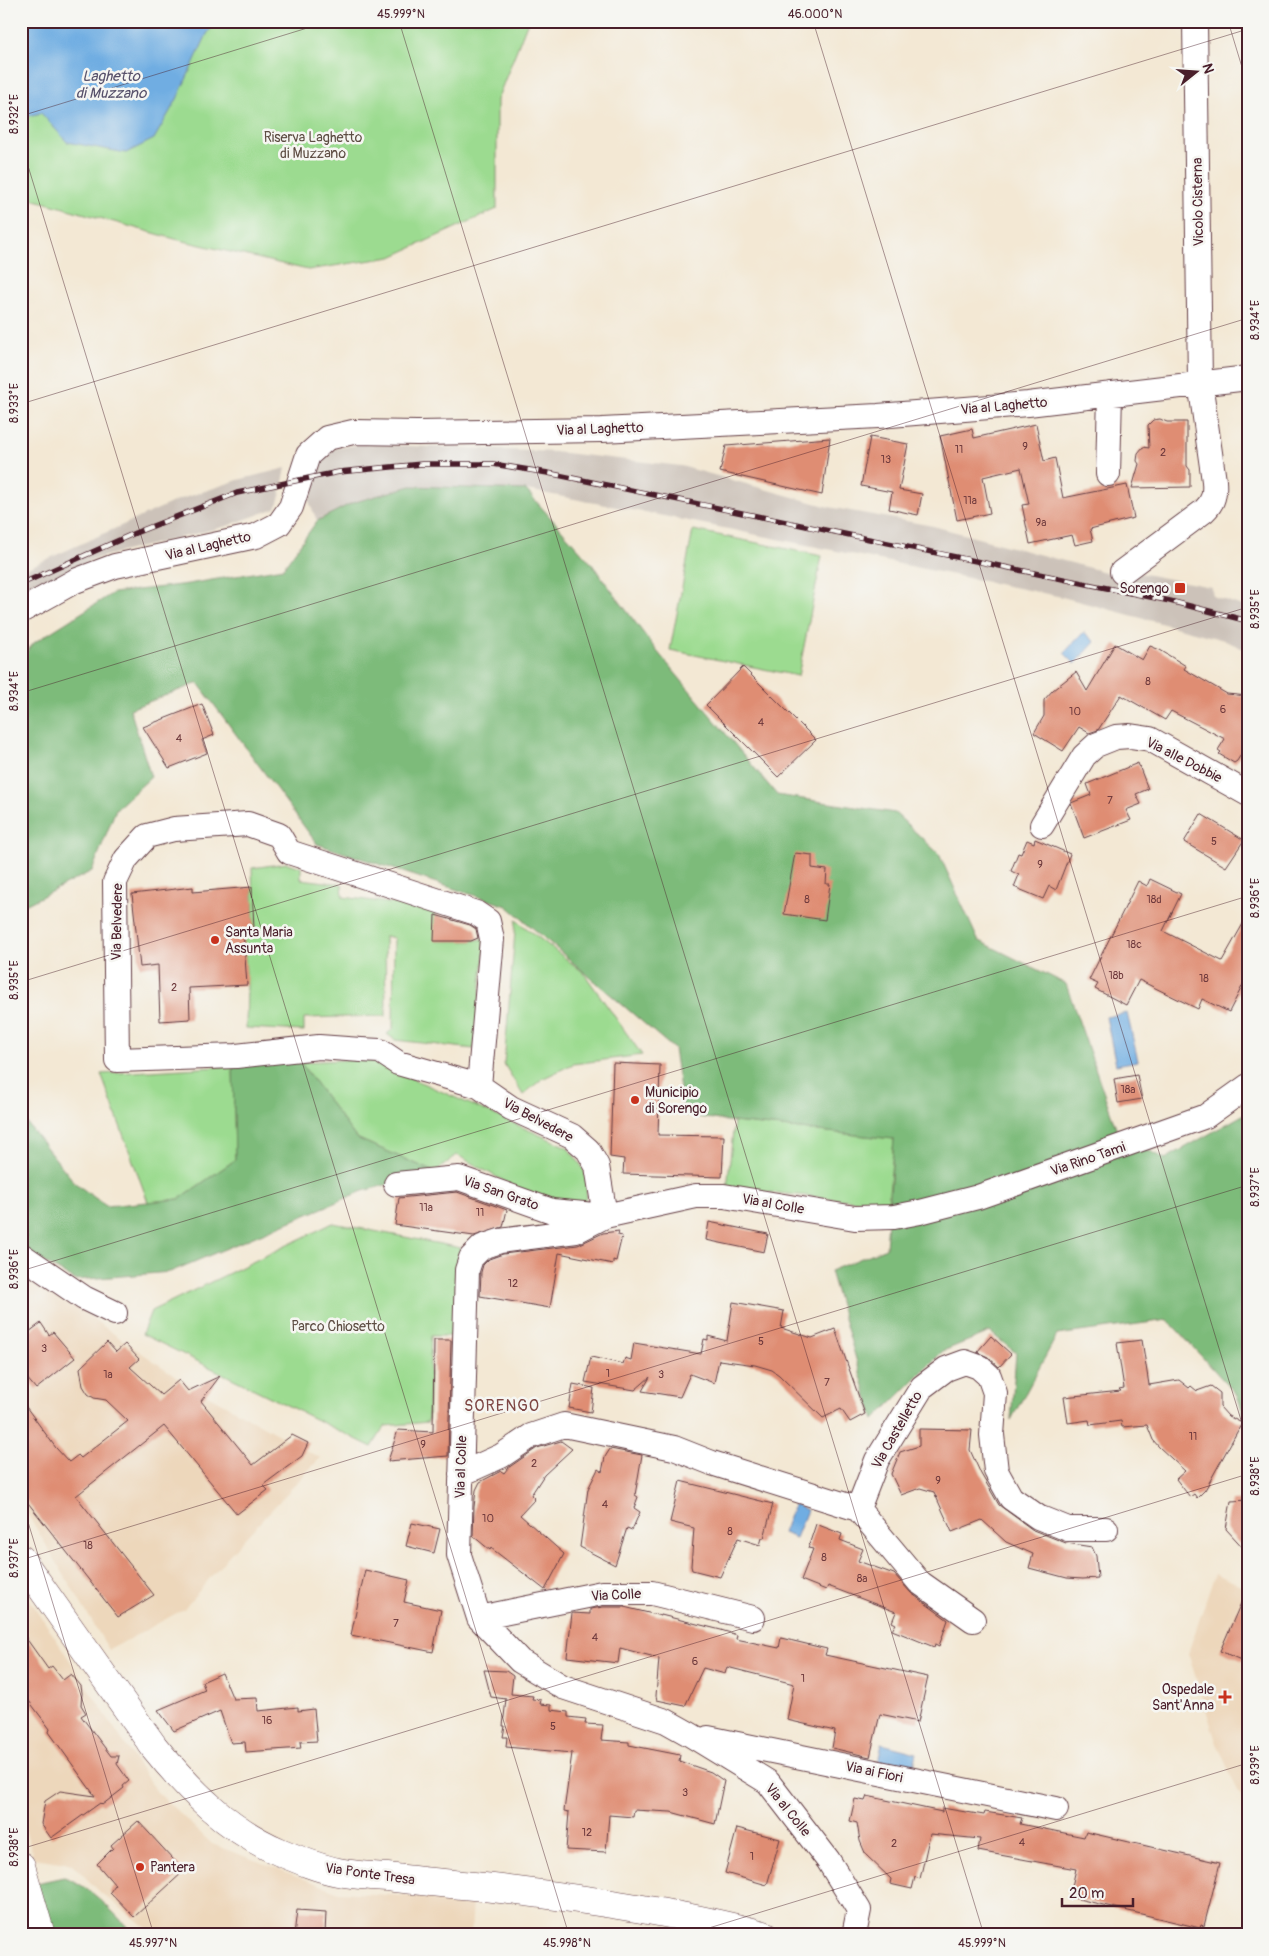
<svg xmlns="http://www.w3.org/2000/svg" width="1269" height="1956" font-family="Pangolin,sans-serif">
  <style>
    .built { fill: #edd7bb }
    .industrial { fill: #ccc2b9 }
    .green { fill: #9cdb90; stroke: #737d5e }
    .forest { fill: #7dbb7a; stroke: #646d52 }
    .water { fill: #70ade2; stroke: #5d6686 }
    .building { fill: #df8d73 }
    .lines { fill: none; stroke-linecap: round; stroke-linejoin: round }
    .minor-casing { stroke: #633d44; stroke-width: 26 }
    .major-casing { stroke: #633d44; stroke-width: 29 }
    .minor { stroke: #fff; stroke-width: 24 }
    .major { stroke: #fff; stroke-width: 28 }
    .rail-casing { stroke: #4a1f2b; stroke-width: 5.5 }
    .rail { stroke: #f6f6f2; stroke-width: 4; stroke-dasharray: 11; stroke-linecap: butt }
    .ticks { fill: none; stroke: #4a1f2b; stroke-width: 1; stroke-opacity: 0.45 }
    .poi-dot { fill: #c8321e; stroke: #f6f6f2; stroke-width: 2 }
    .labels { text-anchor: middle; dominant-baseline: central; stroke-width: 5; stroke-linejoin: round; paint-order: stroke }
    .number-label { font-size: 11px; fill: #6f3a3d }
    .park-label { font-size: 14px; fill: #5e4e44; stroke: #f6f6f2 }
    .street-label { font-size: 14px; fill: #4a1f2b; stroke: #f6f6f2 }
    .poi-label { font-size: 14px; fill: #4a1f2b; stroke: #f6f6f2; text-anchor: start }
    .water-label { font-size: 15px; font-style: italic; fill: #57516b; stroke: #f6f6f2 }
    .quarter-label { font-size: 16px; letter-spacing: 1px; fill: #7e4644; stroke: #f6f6f2 }
    .neatline { fill: none; stroke: #4a1f2b; stroke-width: 2 }
    .ticks-label { font-size: 12px; text-anchor: middle; fill: #4a1f2b }
  </style>
  <rect width="100%" height="100%" fill="#f6f6f2"/>
  <filter id="ink" filterUnits="userSpaceOnUse"><feTurbulence type="fractalNoise" baseFrequency=".02" numOctaves="2"/><feDisplacementMap in="SourceGraphic" scale="10" xChannelSelector="R" yChannelSelector="G"/><feConvolveMatrix kernelMatrix="1 2 1 2 8 2 1 2 1" color-interpolation-filters="sRGB"/></filter>
  <filter id="wash" filterUnits="userSpaceOnUse"><feTurbulence type="fractalNoise" baseFrequency=".0096" numOctaves="4" result="noise"/><feDisplacementMap in="SourceGraphic" scale="20" xChannelSelector="R" yChannelSelector="G"/><feGaussianBlur stdDeviation="1.12" result="paint"/><feColorMatrix in="noise" values="0 0 0 0 0 0 0 0 0 0 0 0 0 0 0 0 0 1.4 0 .05"/><feComposite in="paint" operator="in"/></filter>
  <g filter="url(#wash)">
    <rect width="100%" height="100%" fill="#f3e8d4"/>
    <!-- built -->
    <path class="built" d="M21,1263L111,1332L186,1383L320,1458L230,1554L184,1609L109,1650L21,1503Z
      M1215,1574L1248,1588V1809L1235,1785L1216,1741L1188,1653Z
      M21,1586L155,1790L212,1844L339,1892L473,1900L471,1935H156L101,1893L72,1864L34,1858L21,1817Z"/>
    <!-- industrial -->
    <path class="industrial" d="M362,444L556,452L681,466L829,507L933,526L1109,573L1134,572L1211,587L1213,596L1248,608V651L1224,640L1062,597L674,518L527,490L411,486L352,503L317,521L305,491L310,466L326,450Z
      M286,468L280,496L276,508L227,526L93,559L61,574L21,600V571L178,500L238,480Z"/>
    <!-- green -->
    <path class="green" d="M21,21H528L497,100V209L391,257L308,270L175,239L21,196Z
      M693,530L822,556L798,676L670,650Z
      M287,863L301,867V879L342,884L343,897L435,909V941H471L486,938L474,1049L395,1040L387,1034L393,1029L394,938L385,936L386,1016L304,1018V1031L246,1028L247,985L243,930L254,929L252,868Z
      M516,920L583,972L642,1055L573,1064L542,1079L523,1095L504,1064Z
      M368,1059L567,1147C586,1171 591,1174 584,1205L549,1206L457,1155L435,1172L356,1138L300,1062Z
      M233,1066L235,1160L179,1199L148,1202L101,1074Z
      M734,1122L894,1139L888,1204L727,1188Z
      M333,1223L461,1248L455,1336H431L428,1422L385,1426L372,1447L142,1334L151,1311Z"/>
    <!-- forest -->
    <path class="forest" d="M411,486L526,490L591,563L656,650L777,795L895,813L939,854L978,940L1066,984L1118,1134L1165,1159L1248,1112V1427L1237,1395L1168,1320L1057,1335L1011,1420L1016,1353L990,1332L943,1351L874,1420L830,1271L886,1248L894,1139L734,1122L684,1115L674,1049L507,906L317,844L198,683L130,709L151,777L116,809L92,871L21,907V658L35,642L113,593L188,584L283,568L317,521L352,503Z
      M300,1062L356,1138L435,1172L363,1191L170,1272L75,1280L28,1253L21,1204V1116L75,1183L106,1206L179,1199L235,1160L233,1066Z
      M64,1877C93,1887 114,1914 135,1935H41L27,1885Z"/>
    <!-- water -->
    <path class="water" d="M21,21H217L207,34L177,99L154,139L126,153L67,142L41,113L21,118Z
      M1084,632L1095,642L1075,664L1064,653Z
      M1127,1013L1138,1061L1116,1065L1106,1017Z
      M794,1504L807,1510L796,1538L783,1533Z
      M882,1744L917,1753L913,1770L878,1762Z"/>
    <g id="blocks">
      <!-- building -->
      <path class="building" d="M1160,419L1167,422H1187V466L1190,470V487L1132,488L1139,464L1137,461L1138,453L1143,447L1149,448L1148,425L1153,420Z
        M1036,424L1044,461L1055,458L1063,498L1127,485L1134,518L1090,529L1093,541L1075,545L1072,535L1030,544L1022,505L1029,504L1021,468L983,477L990,513L957,520L940,436L972,429L974,438Z
        M870,437L908,444L899,490L922,494L918,515L889,509L892,492L861,486Z
        M830,438L822,495L720,472L726,446Z
        M1115,644L1142,660L1150,646L1160,650L1186,666L1184,669L1227,694L1248,696V743L1237,761L1234,763L1219,754L1221,752L1218,750L1225,739L1171,711L1165,720L1121,695L1098,730L1089,733L1079,727L1063,751L1034,733L1044,716V700L1053,690L1076,672L1087,691Z
        M743,667L816,740L778,777L706,705Z
        M202,704L214,735L202,740L207,753L169,768L143,727Z
        M1138,763L1148,789L1136,794L1141,804L1126,810L1131,820L1084,838L1071,803L1091,795L1087,784Z
        M1201,814L1244,840L1226,867L1184,842Z
        M1035,839L1070,854L1056,890L1049,886L1043,899L1014,887L1019,875L1011,871L1018,853L1021,854L1027,840L1034,843Z
        M795,853L812,855V868L827,870L826,884H830L825,920L784,914Z
        M1150,879L1181,894L1163,931L1222,961L1248,915V975L1229,1012L1202,999L1198,1009L1139,980L1126,1005L1095,989L1098,984L1089,980L1138,881L1147,886Z
        M193,887V892L252,887L254,929L243,930L247,985L189,988L190,1019L160,1021L158,965L140,967L132,894Z
        M435,915L470,925L476,929L478,938L471,941H434Z
        M613,1063L660,1065L658,1135L724,1136L722,1177L623,1174L624,1159L610,1157Z
        M1137,1075L1142,1099L1118,1103L1114,1079Z
        M457,1192L507,1210L503,1227L474,1236L395,1225L399,1198Z
        M709,1222L768,1234L764,1252L706,1240Z
        M619,1231L618,1235L622,1236L616,1261L613,1260V1264L559,1253L550,1308L480,1296L481,1272L483,1265L489,1259L503,1254L578,1245L603,1233Z
        M733,1302L784,1311L781,1328L812,1338L835,1329L865,1414L850,1422L841,1409L823,1418L779,1375L772,1370L755,1365L719,1360L714,1383L690,1374L680,1397L642,1391L650,1377L635,1390L585,1382L591,1357L623,1364L625,1358L631,1360L634,1343L701,1354L704,1339L708,1340V1336L727,1341Z
        M41,1323L49,1335L53,1332L75,1358L36,1389L21,1371V1338Z
        M991,1336L1011,1354L999,1367L988,1357L977,1352Z
        M434,1340H451L448,1456L388,1461L398,1430L433,1432Z
        M1142,1340L1149,1385L1179,1380L1189,1388L1191,1386L1197,1391L1211,1386L1220,1393V1407L1228,1416L1242,1423L1205,1490L1197,1498L1194,1494L1190,1497L1176,1479L1185,1471L1159,1447L1153,1440L1147,1425L1122,1427L1121,1421L1090,1425L1089,1420L1068,1423L1064,1397L1121,1391L1119,1389L1124,1388L1117,1343Z
        M107,1342L116,1352L125,1344L139,1359L130,1367L161,1395L179,1380L188,1391L220,1376L201,1401L253,1465L292,1435L308,1443L302,1456L263,1485L268,1490L237,1514L164,1426L76,1496L154,1595L118,1617L21,1494V1400L56,1448L69,1462L78,1455L81,1458L128,1421L106,1400L94,1398L88,1394L83,1386L80,1368Z
        M573,1384L594,1388L591,1412L569,1408Z
        M919,1429L972,1430L970,1450L981,1474L999,1505L1033,1530L1066,1543L1092,1547L1096,1556L1098,1578L1083,1579L1067,1578L1029,1568L1033,1554L1006,1542L982,1520L952,1532L934,1492L920,1488L901,1495L891,1474L900,1452L919,1446Z
        M561,1441L572,1449L544,1475L531,1495L535,1499L520,1515L564,1554L545,1590L491,1548L490,1550L473,1536L474,1507L476,1490L480,1482L501,1471L504,1473L508,1468L537,1448Z
        M610,1449L642,1455L635,1495L638,1497L634,1508L640,1512L632,1530L627,1528L615,1565L580,1547L588,1489L598,1469L602,1472L605,1457Z
        M680,1481L773,1504L764,1538H762L760,1545L738,1538L720,1577L692,1570L691,1566L694,1528L670,1522Z
        M1248,1500V1553L1226,1529L1231,1501Z
        M412,1523L440,1529L434,1553L406,1546Z
        M816,1524L842,1534L840,1540L863,1549L858,1561L894,1574L911,1593L948,1620L939,1646L935,1644L934,1647L892,1630L896,1624L892,1622L896,1612L828,1586L826,1590L801,1580L813,1549L808,1548Z
        M365,1570L409,1580L404,1602L441,1610L433,1652L351,1635Z
        M1248,1587V1663L1220,1651Z
        M603,1607H624L661,1616V1615L721,1630L737,1635L736,1639L779,1648L781,1638L827,1649L825,1655L928,1677L918,1722L880,1714L870,1757L832,1748L835,1731L787,1720L794,1684L727,1667L725,1674L703,1668L685,1706L657,1700L656,1696L659,1658L620,1648L618,1663L567,1657L572,1613L590,1614V1609Z
        M21,1631L48,1669L52,1666L63,1680L71,1674L81,1686L82,1693L81,1705L86,1713L81,1716L111,1756H119L117,1764L129,1781L123,1786L124,1788L102,1805L100,1803L51,1838L41,1824L45,1801L60,1791L95,1796L49,1732L50,1729L26,1697L21,1696Z
        M484,1670L506,1671L513,1676L511,1694L533,1696L532,1699L541,1700L540,1704L551,1705V1710L568,1712V1717L586,1719L585,1724L603,1725L601,1740L629,1742V1745L680,1755L679,1761L711,1772L724,1781L715,1824L671,1812L634,1810L633,1817L609,1815L606,1852L566,1850L569,1812L564,1811L572,1753L506,1747L507,1737H503L505,1726H503L506,1699L491,1697Z
        M222,1673L233,1699L257,1698L258,1711L298,1707V1711L314,1709L317,1741L300,1742L301,1748L246,1752L245,1742L231,1743L220,1711L174,1731L158,1710L205,1690L202,1682Z
        M867,1796L942,1812V1808L984,1815L985,1812L1022,1818L1020,1824L1084,1837L1086,1832L1220,1863L1204,1926L1201,1925L1200,1928L1074,1898V1896L1070,1895L1076,1869L978,1851L980,1839L930,1834L920,1879L915,1877L912,1889L890,1884L891,1879L866,1855L860,1841L857,1823L850,1821L855,1799L865,1801Z
        M138,1821L184,1871L134,1917L110,1892L115,1885L97,1864L113,1848L111,1845Z
        M737,1828L780,1839L767,1885L725,1873Z
        M297,1910L326,1912L325,1935H294Z"/>
    </g>
  </g>
  <g filter="url(#ink)">
    <use href="#blocks" fill-opacity="0" stroke="#633d44" stroke-width="1"/>
    <g class="lines">
      <defs>
        <path id="minor" d="M1108,474L1110,394
          M1122,572L1204,511C1214,502 1215,493 1214,481L1200,382L1195,21
          M21,611L75,581L115,566L256,536L279,524L291,507L308,455L327,438L353,432L417,433L602,430L878,416L1028,404L1248,378
          M1042,825L1084,756L1096,745L1116,737L1130,736L1150,739L1248,794
          M479,1086L398,1063L380,1051L361,1050L319,1047L236,1056L117,1060L115,882L126,859L147,836L174,829L248,824L279,835L289,852L476,913L488,921L492,939L479,1086L511,1108L572,1136L588,1150L597,1166L605,1216
          M396,1184L459,1178L552,1211L605,1216
          M21,1255L84,1298L115,1313
          M461,1474L501,1456L531,1436L564,1425L674,1448L712,1463L858,1509
          M479,1618L602,1593H652L753,1618
          M973,1620L919,1582L858,1509L877,1460L922,1387L946,1369L965,1362L979,1367L989,1376L995,1393L992,1435L996,1471L1011,1498L1038,1517L1068,1529H1106
          M708,1738L1056,1809
          M854,1935L859,1910L828,1860L768,1782L691,1735L666,1721L563,1687L520,1661L479,1618L459,1555L467,1270L471,1258L482,1247L500,1241L576,1231L605,1216L696,1196H724L855,1218L894,1217L920,1212L978,1197L1206,1116L1248,1086"/>
        <path id="major" d="M21,1559L154,1747C189,1790 228,1830 280,1852C299,1860 318,1868 338,1872C354,1875 370,1876 387,1877C419,1881 452,1884 484,1887C578,1898 673,1911 764,1935
          M21,1866L41,1935"/>
      </defs>
      <!-- minor casing -->
      <use href="#minor" class="minor-casing"/>
      <!-- major casing -->
      <use href="#major" class="major-casing"/>
      <!-- minor -->
      <use href="#minor" class="minor"/>
      <!-- major -->
      <use href="#major" class="major"/>
      <defs>
        <path id="rail" d="M21,584L135,533L237,493L314,477L339,472L422,464H493L548,473L1170,601L1248,621"/>
      </defs>
      <!-- rail casing -->
      <use href="#rail" class="rail-casing"/>
      <!-- rail -->
      <use href="#rail" class="rail"/>
    </g>
  </g>
  <!-- ticks -->
  <path class="ticks" d="M399,21L984,1935M813,21L1248,1443M1228,21L1248,87M21,116L330,21M21,143L569,1935M21,404L1248,29M21,693L1248,318M21,982L1248,607M21,1271L1248,896M21,1499L154,1935M21,1560L1248,1185M21,1849L1248,1474M686,1935L1248,1763"/>
  <!-- markers -->
  <g class="poi-dot">
    <rect x="1174" y="582" width="12" height="12" rx="2.5"/>
    <circle cx="215" cy="940" r="5"/>
    <circle cx="635" cy="1100" r="5"/>
    <path d="M1222.5 1689.5h5v5h5v5h-5v5h-5v-5h-5v-5h5z"/>
    <circle cx="140" cy="1867" r="5"/>
  </g>
  <g class="labels">
    <!-- number labels -->
    <g class="number-label">
      <text x="1025" y="446">9</text>
      <text x="959" y="449">11</text>
      <text x="1163" y="452">2</text>
      <text x="886" y="459">13</text>
      <text x="970" y="500">11a</text>
      <text x="1041" y="522">9a</text>
      <text x="1148" y="681">8</text>
      <text x="1223" y="709">6</text>
      <text x="1075" y="711">10</text>
      <text x="761" y="722">4</text>
      <text x="179" y="738">4</text>
      <text x="1110" y="800">7</text>
      <text x="1214" y="841">5</text>
      <text x="1040" y="864">9</text>
      <text x="807" y="899">8</text>
      <text x="1154" y="899">18d</text>
      <text x="1134" y="944">18c</text>
      <text x="1116" y="975">18b</text>
      <text x="1204" y="978">18</text>
      <text x="174" y="987">2</text>
      <text x="1128" y="1089">18a</text>
      <text x="426" y="1207">11a</text>
      <text x="480" y="1212">11</text>
      <text x="513" y="1283">12</text>
      <text x="761" y="1341">5</text>
      <text x="44" y="1348">3</text>
      <text x="608" y="1373">1</text>
      <text x="108" y="1374">1a</text>
      <text x="661" y="1374">3</text>
      <text x="827" y="1382">7</text>
      <text x="1193" y="1436">11</text>
      <text x="423" y="1444">9</text>
      <text x="534" y="1463">2</text>
      <text x="938" y="1480">9</text>
      <text x="605" y="1504">4</text>
      <text x="488" y="1518">10</text>
      <text x="730" y="1531">8</text>
      <text x="88" y="1545">18</text>
      <text x="824" y="1557">8</text>
      <text x="862" y="1578">8a</text>
      <text x="396" y="1623">7</text>
      <text x="595" y="1637">4</text>
      <text x="695" y="1661">6</text>
      <text x="803" y="1678">1</text>
      <text x="267" y="1720">16</text>
      <text x="553" y="1726">5</text>
      <text x="685" y="1792">3</text>
      <text x="587" y="1832">12</text>
      <text x="1022" y="1842">4</text>
      <text x="894" y="1843">2</text>
      <text x="752" y="1856">1</text>
    </g>
    <!-- park labels -->
    <g class="park-label">
      <text x="313" y="137">Riserva Laghetto<tspan x="313" dy="16">di Muzzano</tspan></text>
      <text x="338" y="1326">Parco Chiosetto</text>
    </g>
    <!-- street labels -->
    <g class="street-label">
      <text transform="translate(1198 202) rotate(-91)">Vicolo Cisterna</text>
      <text transform="translate(1004 406) rotate(-5)">Via al Laghetto</text>
      <text transform="translate(600 429) rotate(-2)">Via al Laghetto</text>
      <text transform="translate(208 546) rotate(-13)">Via al Laghetto</text>
      <text transform="translate(1184 760) rotate(27)">Via alle Dobbie</text>
      <text transform="translate(117 922) rotate(-89)">Via Belvedere</text>
      <text transform="translate(538 1120) rotate(28)">Via Belvedere</text>
      <text transform="translate(1088 1159) rotate(-19)">Via Rino Tami</text>
      <text transform="translate(501 1193) rotate(19)">Via San Grato</text>
      <text transform="translate(773 1204) rotate(10)">Via al Colle</text>
      <text transform="translate(897 1430) rotate(-60)">Via Castelletto</text>
      <text transform="translate(461 1467) rotate(-88)">Via al Colle</text>
      <text transform="translate(616 1595) rotate(-3)">Via Colle</text>
      <text transform="translate(874 1772) rotate(12)">Via ai Fiori</text>
      <text transform="translate(788 1810) rotate(51)">Via al Colle</text>
      <text transform="translate(370 1874) rotate(8)">Via Ponte Tresa</text>
    </g>
    <!-- poi labels -->
    <g class="poi-label">
      <text x="1169" y="588" text-anchor="end">Sorengo</text>
      <text x="225" y="932">Santa Maria<tspan x="225" dy="16">Assunta</tspan></text>
      <text x="645" y="1092">Municipio<tspan x="645" dy="16">di Sorengo</tspan></text>
      <text x="1214" y="1689" text-anchor="end">Ospedale<tspan x="1214" dy="16">Sant'Anna</tspan></text>
      <text x="150" y="1867">Pantera</text>
    </g>
    <!-- water labels -->
    <g class="water-label">
      <text x="111" y="76">Laghetto<tspan x="111" dy="17">di Muzzano</tspan></text>
    </g>
    <!-- quarter labels -->
    <g class="quarter-label">
      <text x="502" y="1406">SORENGO</text>
    </g>
  </g>
  <!-- margin -->
  <rect width="1269" height="1956" fill="none" stroke="#f6f6f2" stroke-width="55"/>
  <!-- north arrow -->
  <g transform="translate(1196 72) rotate(73)" stroke="#f6f6f2" stroke-width="4" paint-order="stroke">
  <path d="M0-4L9 19L0 12L-9 19Z" fill="#4a1f2b"/>
  <text y="-8" font-size="14" font-weight="bold" text-anchor="middle" fill="#4a1f2b">N</text>
  </g>
  <!-- scale -->
  <path d="M1062 1898v8h71v-8" fill="none" stroke="#4a1f2b" stroke-width="2.5"/>
  <text x="1069" y="1898" font-size="15" fill="#4a1f2b" stroke="#f6f6f2" stroke-width="4" paint-order="stroke">20 m</text>
  <rect x="28" y="28" width="1214" height="1900" class="neatline"/>
  <g class="ticks-label">
    <text x="401" y="18">45.999°N</text>
    <text x="815" y="18">46.000°N</text>
    <text transform="translate(14 114) rotate(-90)" y="4">8.932°E</text>
    <text transform="translate(1255 320) rotate(-90)" y="4">8.934°E</text>
    <text transform="translate(14 403) rotate(-90)" y="4">8.933°E</text>
    <text transform="translate(1255 609) rotate(-90)" y="4">8.935°E</text>
    <text transform="translate(14 691) rotate(-90)" y="4">8.934°E</text>
    <text transform="translate(1255 898) rotate(-90)" y="4">8.936°E</text>
    <text transform="translate(14 980) rotate(-90)" y="4">8.935°E</text>
    <text transform="translate(1255 1187) rotate(-90)" y="4">8.937°E</text>
    <text transform="translate(14 1269) rotate(-90)" y="4">8.936°E</text>
    <text transform="translate(1255 1476) rotate(-90)" y="4">8.938°E</text>
    <text transform="translate(14 1558) rotate(-90)" y="4">8.937°E</text>
    <text transform="translate(1255 1765) rotate(-90)" y="4">8.939°E</text>
    <text transform="translate(14 1847) rotate(-90)" y="4">8.938°E</text>
    <text x="153" y="1947">45.997°N</text>
    <text x="567" y="1947">45.998°N</text>
    <text x="982" y="1947">45.999°N</text>
  </g>
</svg>
